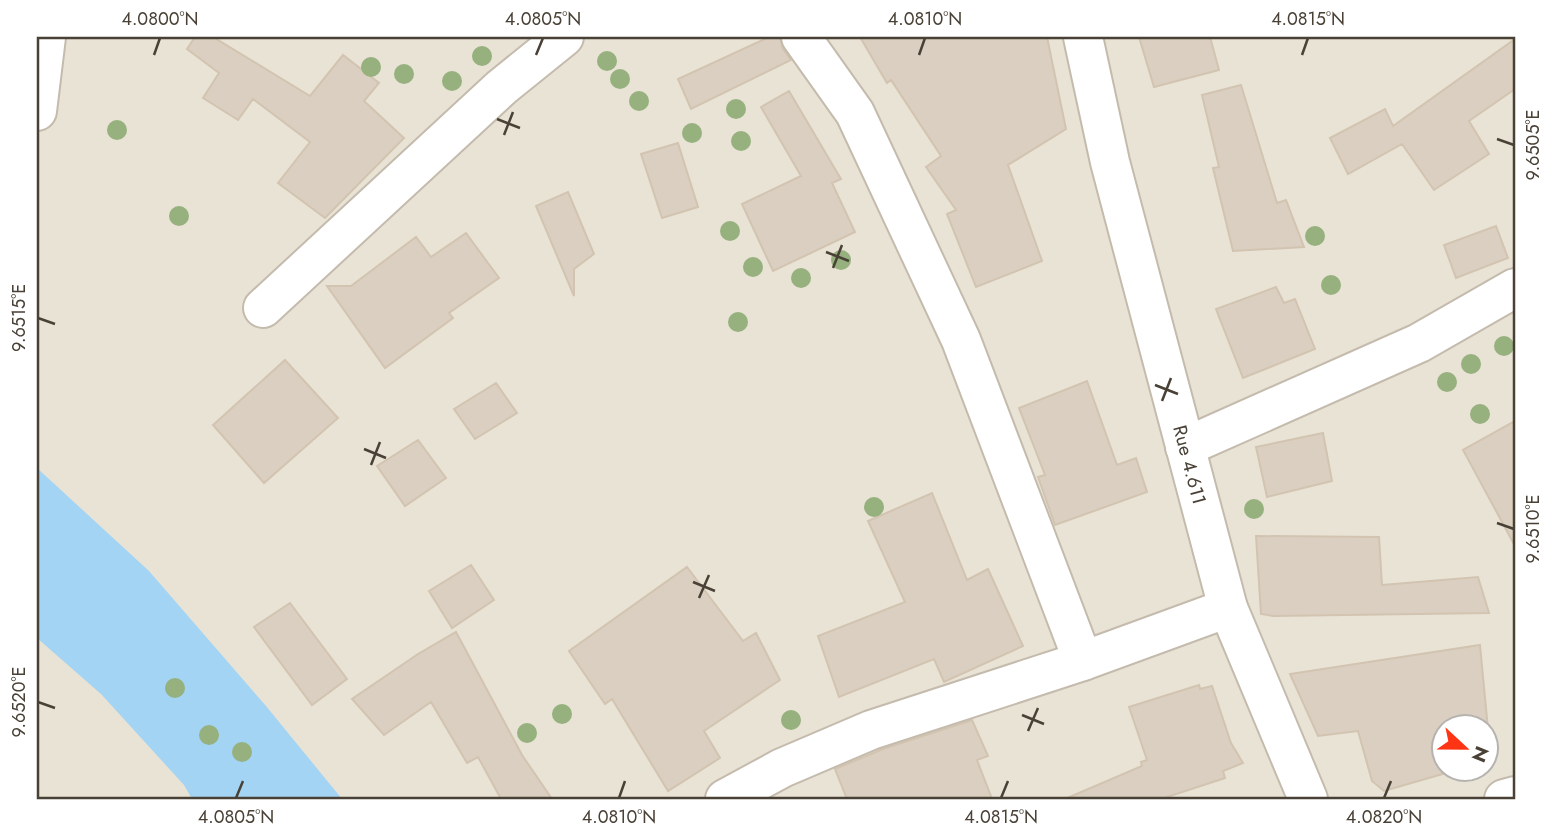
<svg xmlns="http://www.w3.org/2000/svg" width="1552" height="836" font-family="Jost,sans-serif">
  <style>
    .residential { fill: #e9e3d6; fill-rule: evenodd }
    .water { fill: #a3d4f3 }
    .building { fill: #dacfc0; stroke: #d2c4b0; stroke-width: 2 }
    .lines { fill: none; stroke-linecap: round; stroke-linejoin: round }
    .minor-casing { stroke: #c4bbad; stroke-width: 42 }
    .tertiary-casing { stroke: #c4bbad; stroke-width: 42 }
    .minor { stroke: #fff; stroke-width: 38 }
    .tertiary { stroke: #fff; stroke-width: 38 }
    .tree { fill: #96b17e }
    .ticks { fill: none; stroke: #494136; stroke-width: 2.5 }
    .labels { text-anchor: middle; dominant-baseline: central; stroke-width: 6; stroke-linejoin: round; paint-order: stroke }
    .street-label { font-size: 19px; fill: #494136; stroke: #fff }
    .neatline { fill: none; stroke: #494136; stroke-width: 2.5 }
    .ticks-label { font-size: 18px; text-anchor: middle; fill: #494136 }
  </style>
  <rect width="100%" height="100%" fill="#f5f1e8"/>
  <!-- residential -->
  <path class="residential" d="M37,37H1515V799H37ZM1444,728H1486V770H1444Z"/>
  <!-- water -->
  <path class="water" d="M37,468L149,571L266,706L342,799H192L184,785L101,694L37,638Z"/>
  <!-- building -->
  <path class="building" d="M195,37H213L310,96L343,55L379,83L364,101L404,138L325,218L278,183L310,142L253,99L238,120L203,98L219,73L187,49Z
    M769,37H780L783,49L791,60L691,109L678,79Z
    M860,37H1047L1066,129L1008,165L1042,261L976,287L947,214L956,210L926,167L941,156L891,80L887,83Z
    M1139,37H1210L1219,70L1154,87Z
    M1515,39V89L1469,121L1489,154L1434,190L1402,144L1348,174L1330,138L1385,109L1393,126Z
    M1241,85L1277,203L1286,200L1304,247L1233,251L1213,168L1219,167L1202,95Z
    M789,91L841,179L832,183L855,232L773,271L742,204L801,176L761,107Z
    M678,143L698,207L662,218L641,154Z
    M568,192L594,254L574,269V296L536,206Z
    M1496,226L1508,258L1456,278L1444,245Z
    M466,233L499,278L449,313L453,318L385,368L327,286H351L416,237L431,257Z
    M1276,287L1284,303L1295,299L1315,349L1243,378L1216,309Z
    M285,360L338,418L264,483L213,425Z
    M1087,381L1117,465L1136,458L1147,492L1055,525L1038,477L1045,475L1019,408Z
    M496,383L517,413L475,439L454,409Z
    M1515,421V546L1463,450Z
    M1323,433L1332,481L1267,497L1256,447Z
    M418,440L446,478L405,506L377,466Z
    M932,493L967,580L988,569L1023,646L944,682L934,659L839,697L818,636L905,602L868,521Z
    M1256,536L1379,537L1382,585L1478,577L1489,613L1273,616L1261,614Z
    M471,565L494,600L452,628L429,591Z
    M687,567L743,641L756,633L780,680L704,731L720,758L668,791L612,699L605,704L569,651Z
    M290,603L347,679L312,705L254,627Z
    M456,632L522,755L552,799H501L478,757L467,763L431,702L384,735L352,699L418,654Z
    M1480,645L1491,761L1486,762V727H1444V769H1460L1384,791L1372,781L1358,731L1318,736L1290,674Z
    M1199,685L1200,689L1212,686L1231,743L1243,763L1223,771L1225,778L1161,799H1065L1142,766L1141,762L1147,760L1129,707Z
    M972,720L988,756L977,760L992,799H847L835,769L883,749Z"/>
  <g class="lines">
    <defs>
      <path id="minor" d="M37,111L46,37
        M263,308L502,87L564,37
        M1185,447L1419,343L1515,288
        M725,799L782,768L871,730L1083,661
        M1504,799L1515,796"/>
      <g id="tertiary">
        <path d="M801,37L855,113L961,340L1083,661L1228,608"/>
        <path id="s1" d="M1083,37L1110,162L1228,608L1308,799"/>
      </g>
    </defs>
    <!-- minor casing -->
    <use href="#minor" class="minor-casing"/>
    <!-- tertiary casing -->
    <use href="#tertiary" class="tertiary-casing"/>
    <!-- minor -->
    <use href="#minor" class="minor"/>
    <!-- tertiary -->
    <use href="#tertiary" class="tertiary"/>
  </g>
  <!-- trees -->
  <g class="tree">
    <circle cx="482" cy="56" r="10"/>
    <circle cx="607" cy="61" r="10"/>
    <circle cx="371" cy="67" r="10"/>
    <circle cx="404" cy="74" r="10"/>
    <circle cx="620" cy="79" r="10"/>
    <circle cx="452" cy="81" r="10"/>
    <circle cx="639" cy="101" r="10"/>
    <circle cx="736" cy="109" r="10"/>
    <circle cx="117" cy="130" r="10"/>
    <circle cx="692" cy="133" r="10"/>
    <circle cx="741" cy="141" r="10"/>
    <circle cx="179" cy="216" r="10"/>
    <circle cx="730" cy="231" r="10"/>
    <circle cx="1315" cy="236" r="10"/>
    <circle cx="841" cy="260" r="10"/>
    <circle cx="753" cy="267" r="10"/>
    <circle cx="801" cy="278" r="10"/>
    <circle cx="1331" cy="285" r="10"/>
    <circle cx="738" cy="322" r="10"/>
    <circle cx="1504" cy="346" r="10"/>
    <circle cx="1471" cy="364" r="10"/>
    <circle cx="1447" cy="382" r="10"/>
    <circle cx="1480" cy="414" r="10"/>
    <circle cx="874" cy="507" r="10"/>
    <circle cx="1254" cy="509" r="10"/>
    <circle cx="175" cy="688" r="10"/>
    <circle cx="562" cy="714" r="10"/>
    <circle cx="791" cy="720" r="10"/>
    <circle cx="527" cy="733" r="10"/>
    <circle cx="209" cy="735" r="10"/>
    <circle cx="242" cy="752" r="10"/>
  </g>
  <!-- ticks -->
  <path class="ticks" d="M154,55L160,38M536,55L543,38M919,55L925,38M1302,55L1308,38M497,119L520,128M504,135L513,112M1497,139L1514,145M826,252L849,261M833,268L842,245M38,318L55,324M1155,385L1178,394M1162,401L1171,378M364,449L386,458M371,465L380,442M1497,523L1514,529M693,582L715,591M699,598L709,575M38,702L55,708M1022,715L1044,724M1028,731L1038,708M236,798L243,781M619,798L625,781M1001,798L1008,781M1384,798L1391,781"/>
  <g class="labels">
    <!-- street labels -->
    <g class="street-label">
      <text stroke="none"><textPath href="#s1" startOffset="441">Rue 4.611</textPath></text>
    </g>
  </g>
  <!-- border -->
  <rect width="1552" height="836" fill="none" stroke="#ffffff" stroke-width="77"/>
  <!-- north arrow -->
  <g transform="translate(1465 748) rotate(112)"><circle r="33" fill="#ffffff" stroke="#b6b3af" stroke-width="2"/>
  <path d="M0-5L12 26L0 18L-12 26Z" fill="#ff3415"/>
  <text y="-10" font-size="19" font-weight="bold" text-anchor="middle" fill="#494136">N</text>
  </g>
  <rect x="38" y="38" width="1476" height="760" class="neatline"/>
  <g class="ticks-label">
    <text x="160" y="25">4.0800°N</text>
    <text x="543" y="25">4.0805°N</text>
    <text x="925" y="25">4.0810°N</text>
    <text x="1308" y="25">4.0815°N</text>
    <text transform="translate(1533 145) rotate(-90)" y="6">9.6505°E</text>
    <text transform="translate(19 318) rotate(-90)" y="6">9.6515°E</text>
    <text transform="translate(1533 529) rotate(-90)" y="6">9.6510°E</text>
    <text transform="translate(19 702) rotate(-90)" y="6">9.6520°E</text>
    <text x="236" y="823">4.0805°N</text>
    <text x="619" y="823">4.0810°N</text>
    <text x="1001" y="823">4.0815°N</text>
    <text x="1384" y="823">4.0820°N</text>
  </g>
</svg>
